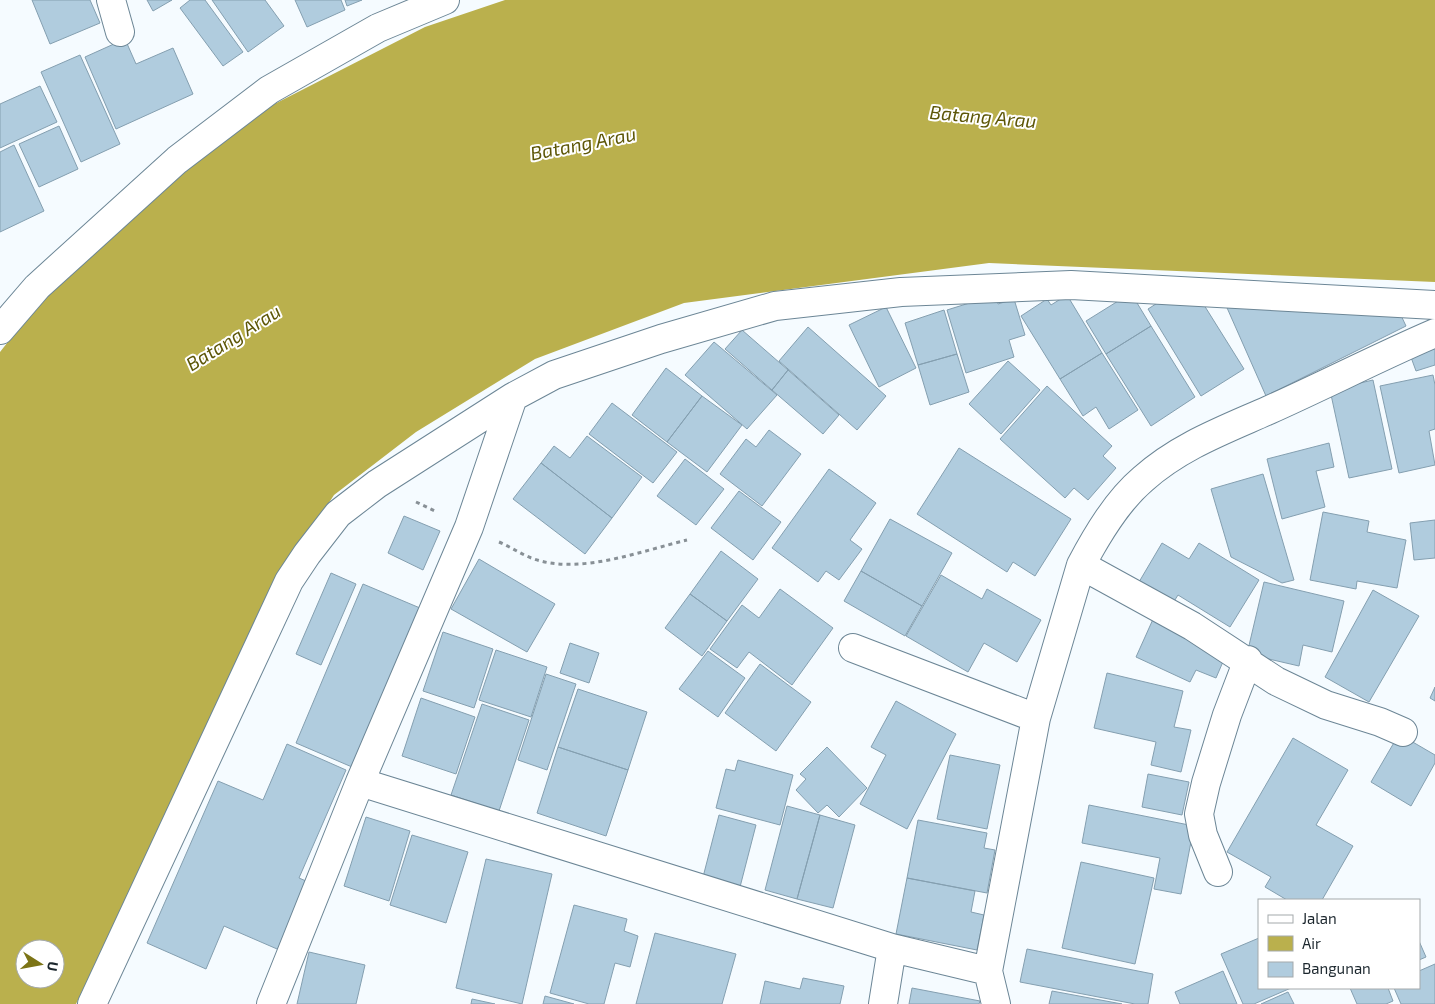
<svg xmlns="http://www.w3.org/2000/svg" width="1435" height="1004" font-family="'Exo 2',sans-serif">
  <style>
    .water { fill: #bab04d; fill-rule: evenodd }
    .building { fill: #b0ccde; stroke: #849fb0 }
    .lines { fill: none; stroke-linecap: round; stroke-linejoin: round }
    .street-casing { stroke: #6c8696; stroke-width: 30 }
    .path { stroke: #889096; stroke-width: 3; stroke-dasharray: 4 4; stroke-linecap: butt }
    .street { stroke: #fff; stroke-width: 28 }
    .labels { text-anchor: middle; dominant-baseline: central; stroke-width: 4; stroke-linejoin: round; paint-order: stroke }
    .water-label { font-size: 19px; font-style: italic; fill: #5d5607; stroke: #fff }
  </style>
  <rect width="100%" height="100%" fill="#f5fbff"/>
  <!-- water -->
  <path class="water" d="M505,0H1435V282L989,263L684,303L535,359L416,432L334,495L276,584L76,1004H0V352L48,291L245,119L425,27ZM25,949H55V979H25Z"/>
  <!-- building -->
  <path class="building" d="M32,0H90L100,23L50,44Z
    M147,0H172L153,11Z
    M190,0H205L243,52L223,66L180,8Z
    M212,0H265L284,26L248,52Z
    M295,0H341L345,10L307,27Z
    M345,0H362L347,6Z
    M125,39L136,64L173,48L193,94L116,129L85,57Z
    M80,55L120,144L81,162L41,72Z
    M40,86L57,122L0,148V104Z
    M59,126L78,169L39,187L19,144Z
    M14,145L44,211L0,232V152Z
    M1131,293L1151,326L1106,354L1086,321Z
    M995,295L998,304L1014,299L1025,335L1009,340L1014,357L966,373L947,310Z
    M1067,295L1102,353L1060,379L1021,316L1047,299L1051,305Z
    M1224,301L1398,309L1406,326L1266,396Z
    M1159,302L1204,305L1244,369L1201,396L1148,309Z
    M886,307L916,368L879,387L849,325Z
    M944,310L957,354L918,365L905,323Z
    M1151,326L1195,397L1151,426L1106,354Z
    M808,327L886,396L857,430L779,361Z
    M742,330L788,370L772,390L725,349Z
    M1435,339V365L1416,371L1408,349Z
    M714,342L777,395L747,429L685,375Z
    M1102,353L1138,410L1109,429L1096,407L1083,416L1060,379Z
    M957,354L969,392L930,405L918,365Z
    M1008,361L1040,390L1001,434L969,404Z
    M666,368L702,396L667,442L632,415Z
    M788,370L839,415L823,434L772,390Z
    M1433,375L1435,385V429L1429,431L1435,465L1399,473L1380,386Z
    M1373,380L1392,469L1349,478L1330,390Z
    M1047,386L1112,446L1103,456L1116,468L1088,500L1074,488L1065,498L1000,439Z
    M702,396L742,425L707,472L667,442Z
    M612,403L677,452L653,483L589,434Z
    M769,430L801,454L762,506L720,474L746,439L756,447Z
    M587,436L642,477L612,518L541,463L554,446L570,458Z
    M1329,443L1334,467L1316,471L1325,507L1282,519L1267,459Z
    M959,448L1071,519L1035,576L1013,562L1007,572L917,514Z
    M685,459L724,489L696,525L657,496Z
    M541,463L612,518L585,554L513,499Z
    M829,469L876,503L850,540L862,549L839,580L826,571L818,582L772,548Z
    M1263,474L1294,580L1282,583L1231,557L1211,489Z
    M739,491L781,522L753,560L711,528Z
    M1323,512L1369,521L1367,532L1406,540L1397,588L1357,581L1356,589L1310,580Z
    M404,516L440,531L423,570L388,553Z
    M890,519L952,553L922,606L861,571Z
    M1435,520V558L1414,560L1410,523Z
    M1162,543L1189,559L1199,543L1259,580L1230,627L1178,595L1173,603L1139,582Z
    M721,551L758,579L727,621L690,594Z
    M479,559L555,604L527,652L451,609Z
    M861,571L922,606L905,636L844,601Z
    M331,573L356,584L321,665L296,654Z
    M941,575L982,599L987,589L1041,620L1017,662L984,643L968,672L906,636Z
    M1264,582L1344,601L1332,652L1303,645L1299,666L1247,654Z
    M363,584L420,608L352,767L296,743Z
    M780,589L833,628L792,685L749,652L737,668L710,649L742,605L759,618Z
    M1373,590L1419,616L1369,702L1325,677Z
    M690,594L727,621L702,656L665,628Z
    M1154,617L1228,650L1216,678L1196,670L1190,682L1136,657Z
    M443,632L493,649L474,708L423,691Z
    M570,643L599,653L589,683L560,673Z
    M496,650L547,667L531,717L479,700Z
    M708,651L745,678L718,717L679,689Z
    M760,664L811,702L776,751L725,713Z
    M1107,673L1183,691L1174,727L1191,730L1181,772L1151,765L1156,742L1094,728Z
    M546,674L576,684L547,770L518,760Z
    M1435,687V701L1430,698Z
    M578,689L647,712L628,770L558,747Z
    M421,698L475,717L456,774L402,756Z
    M896,701L956,734L907,829L860,804L886,755L871,747Z
    M482,704L529,720L499,811L451,795Z
    M1399,734L1435,755V763L1411,806L1371,782Z
    M1293,738L1348,770L1316,825L1353,846L1322,900H1287L1265,887L1271,877L1227,852Z
    M287,744L346,770L299,878L313,884L284,952L224,926L206,969L147,943L218,781L263,800Z
    M558,747L628,770L606,836L537,813Z
    M827,747L867,788L839,817L827,805L818,813L796,790L806,779L800,774Z
    M950,755L1000,765L987,829L937,819Z
    M738,760L793,775L780,825L716,808L726,769L735,771Z
    M1148,774L1189,782L1182,815L1142,807Z
    M1089,805L1194,826L1181,894L1154,889L1160,858L1082,843Z
    M787,806L820,815L797,899L765,890Z
    M719,815L756,825L740,887L703,877Z
    M820,815L855,825L833,908L797,899Z
    M366,817L410,831L389,901L344,886Z
    M918,820L987,833L984,848L995,850L987,893L907,878Z
    M412,835L468,852L446,923L390,905Z
    M486,859L552,874L522,1004L456,988Z
    M1081,862L1154,878L1135,964L1062,948Z
    M907,878L975,891L971,912L984,915L977,950L896,934Z
    M574,905L627,919L624,931L638,936L630,967L615,963L604,1004H589L550,993Z
    M655,933L736,954L722,1004H636Z
    M1259,938V988H1291L1254,1004H1243L1221,954Z
    M1419,941L1426,957L1419,960Z
    M1027,949L1153,974L1148,1004H1135L1020,982Z
    M309,952L365,965L356,1004H297Z
    M1435,964V1004H1401L1394,988H1419V971Z
    M1223,971L1237,1004H1180L1175,992Z
    M803,978L844,986L840,1004H760L765,981L800,989Z
    M912,988L980,1001L979,1004H909Z
    M1350,988H1388L1393,1001L1386,1004H1357Z
    M1052,991L1122,1004H1049Z
    M1288,992L1294,1004H1261Z
    M545,996L574,1004H543Z
    M472,999L495,1004H471Z"/>
  <g class="lines">
    <defs>
      <path id="street" d="M111,0L120,32
        M0,330L37,287L177,160L269,90L378,28L445,0
        M513,397L469,527L360,782L892,948L988,971
        M1081,565L1192,626L1276,681L1326,705L1380,722L1403,732
        M853,648L1036,718
        M1218,872L1203,835L1199,814L1206,783L1227,715L1248,660
        M92,1004L289,581L307,554L338,514L377,484L513,397L554,375L661,339L775,306L901,292L1071,285L1435,305
        M271,1004L360,782
        M883,1004L892,948
        M996,1004L988,971L1036,718L1081,565C1097,535 1117,501 1143,479C1180,446 1224,430 1269,410C1325,385 1379,357 1435,333"/>
    </defs>
    <!-- street casing -->
    <use href="#street" class="street-casing"/>
    <!-- path -->
    <path class="path" d="M416,502L437,512
      M499,542C511,547 522,555 534,559C580,575 641,551 687,540"/>
    <!-- street -->
    <use href="#street" class="street"/>
  </g>
  <g class="labels">
    <!-- water labels -->
    <g class="water-label">
      <text transform="translate(983 116) rotate(5)">Batang Arau</text>
      <text transform="translate(583 143) rotate(-11)">Batang Arau</text>
      <text transform="translate(233 337) rotate(-32)">Batang Arau</text>
    </g>
  </g>
  <!-- legend -->
  <rect x="1258" y="899" width="162" height="90" fill="#ffffff" stroke="#a4a9ab"/>
  <rect x="1268" y="915" width="25" height="8" fill="#ffffff" stroke="#a4a9ab"/>
  <text x="1302" y="924" font-size="15" fill="#1c272e">Jalan</text>
  <rect x="1268" y="936" width="25" height="15" fill="#bab04d" stroke="#a4a9ab"/>
  <text x="1302" y="949" font-size="15" fill="#1c272e">Air</text>
  <rect x="1268" y="962" width="25" height="15" fill="#b0ccde" stroke="#a4a9ab"/>
  <text x="1302" y="974" font-size="15" fill="#1c272e">Bangunan</text>
  <!-- north arrow -->
  <g transform="translate(40 964) rotate(101)"><circle r="24" fill="#ffffff" stroke="#a4a9ab"/>
  <path d="M0-4L9 19L0 12L-9 19Z" fill="#7c7416"/>
  <text y="-8" font-size="14" font-weight="bold" text-anchor="middle" fill="#1c272e">U</text>
  </g>
</svg>
